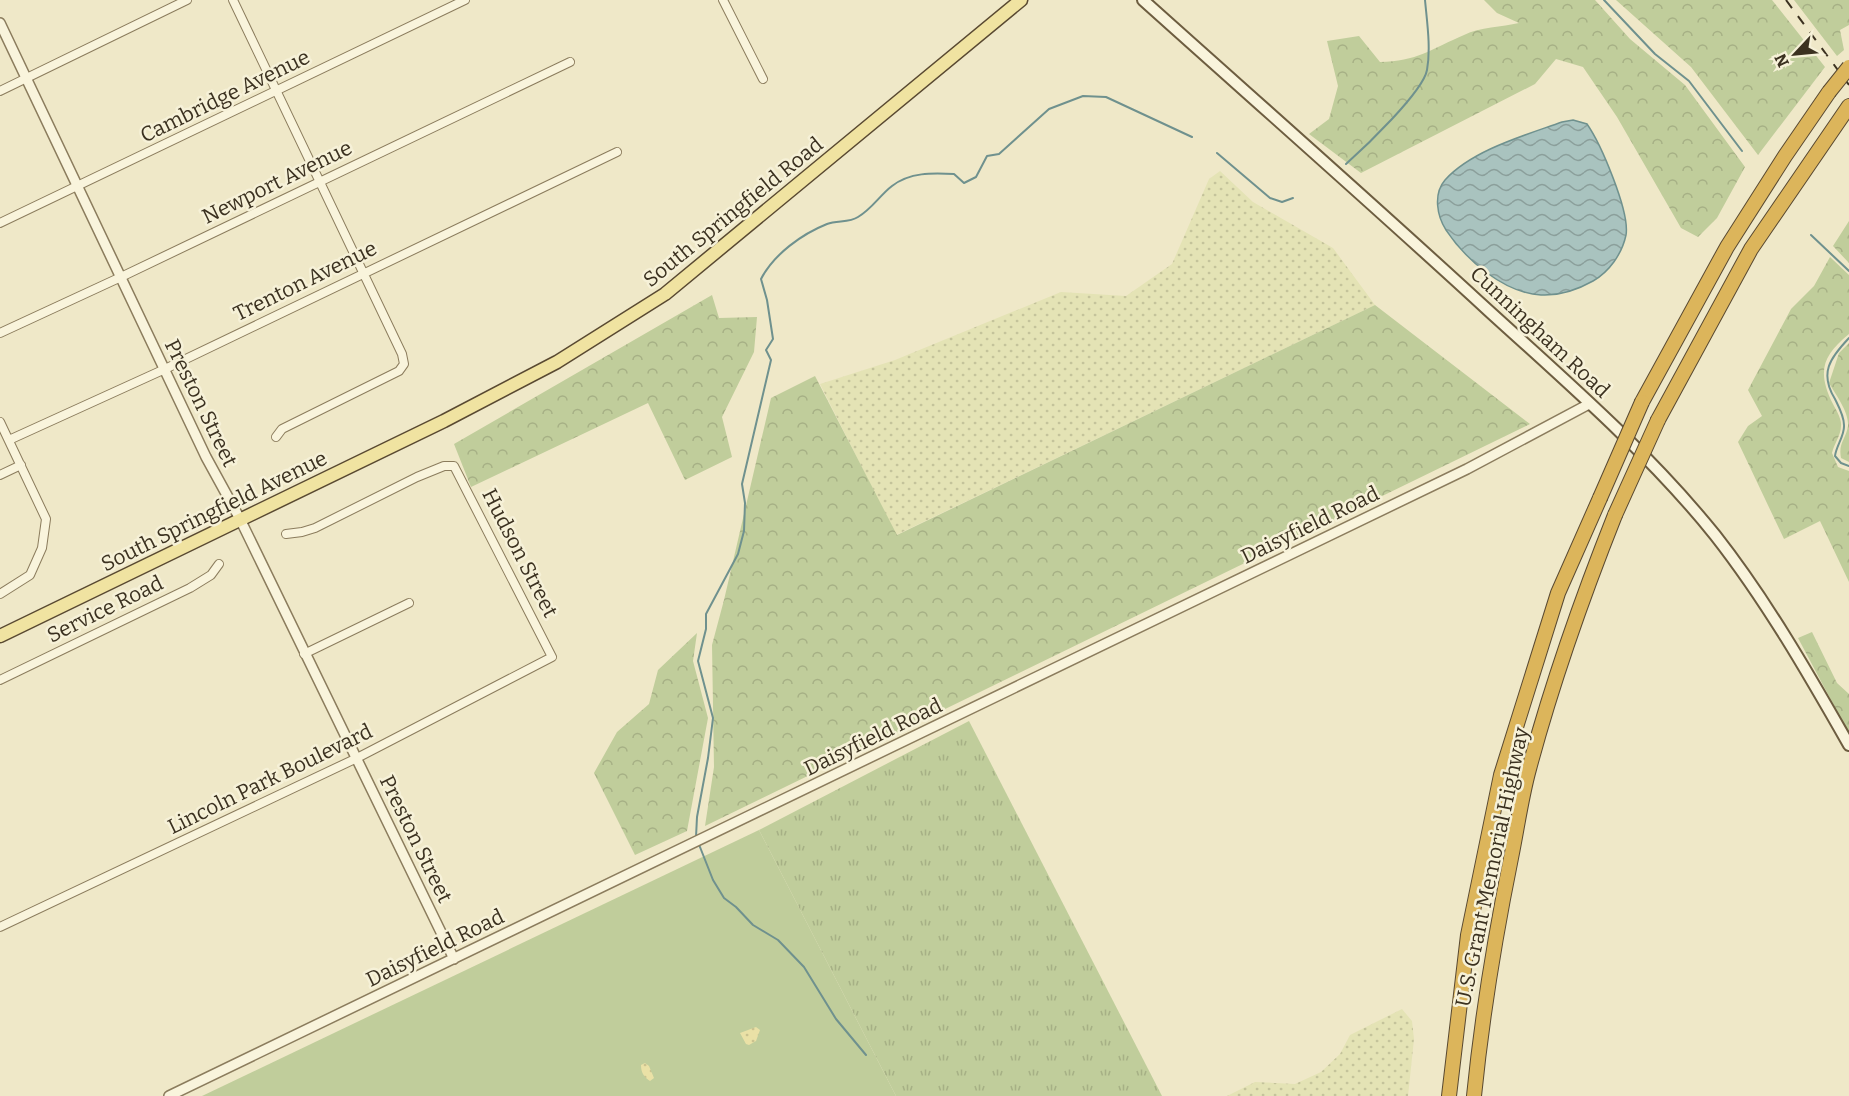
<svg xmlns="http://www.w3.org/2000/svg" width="1849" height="1096" font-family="Bitter,serif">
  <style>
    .farmland { fill: url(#farmland-dots) }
    .grass { fill: #c0cd9b }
    .forest { fill: url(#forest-crowns) }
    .sand { fill: url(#sand-dots) }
    .park { fill: url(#park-tufts) }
    .water { fill: url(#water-waves); stroke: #6f918e; stroke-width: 1.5 }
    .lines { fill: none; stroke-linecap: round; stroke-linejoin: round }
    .stream { stroke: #6f918e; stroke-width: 2 }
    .minor-casing { stroke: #8b7c5d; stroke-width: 10 }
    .tertiary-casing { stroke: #8b7c5d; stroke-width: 12 }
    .secondary-casing { stroke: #6d5d40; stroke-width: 14 }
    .primary-casing { stroke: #594931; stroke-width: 15 }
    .motorway-casing { stroke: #594931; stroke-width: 16 }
    .minor { stroke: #f9f4dc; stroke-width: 8 }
    .tertiary { stroke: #f9f4dc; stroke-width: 9 }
    .secondary { stroke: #f9f4dc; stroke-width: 10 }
    .primary { stroke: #f0e3a1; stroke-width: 12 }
    .motorway { stroke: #dcb55b; stroke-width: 14 }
    .rail { stroke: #3b3120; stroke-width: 2; stroke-dasharray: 10 10; stroke-linecap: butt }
    .motorway-bridge-casing { stroke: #594931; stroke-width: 16; stroke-linecap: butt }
    .motorway-bridge { stroke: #dcb55b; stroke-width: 14 }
    .labels { text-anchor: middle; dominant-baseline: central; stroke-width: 5; stroke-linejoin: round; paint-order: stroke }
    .street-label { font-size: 21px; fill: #3b3120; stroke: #f6f1d8 }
  </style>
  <defs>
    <pattern id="farmland-dots" width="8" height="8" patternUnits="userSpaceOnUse" patternTransform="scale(1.5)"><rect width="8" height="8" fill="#e4e3b5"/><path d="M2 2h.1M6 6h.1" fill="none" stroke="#c4c39b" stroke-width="1.8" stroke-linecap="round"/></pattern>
    <pattern id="forest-crowns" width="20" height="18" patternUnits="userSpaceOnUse" patternTransform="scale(1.5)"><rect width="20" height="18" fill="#c0cd9b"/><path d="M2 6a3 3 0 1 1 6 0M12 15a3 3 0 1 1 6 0" fill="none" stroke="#a6b085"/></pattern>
    <pattern id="sand-dots" width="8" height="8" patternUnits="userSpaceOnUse" patternTransform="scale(1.5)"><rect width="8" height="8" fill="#eae1a6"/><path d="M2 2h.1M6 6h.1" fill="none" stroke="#cac28f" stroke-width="1.8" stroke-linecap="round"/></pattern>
    <pattern id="park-tufts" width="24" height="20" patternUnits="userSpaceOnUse" patternTransform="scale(1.5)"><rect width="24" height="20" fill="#c0cd9b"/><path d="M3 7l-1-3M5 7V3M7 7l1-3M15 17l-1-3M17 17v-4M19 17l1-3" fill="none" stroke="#a6b085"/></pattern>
    <pattern id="water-waves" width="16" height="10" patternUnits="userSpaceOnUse" patternTransform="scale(1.5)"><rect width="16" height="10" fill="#a9c3bf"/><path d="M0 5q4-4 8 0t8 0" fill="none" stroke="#8b9f9b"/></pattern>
  </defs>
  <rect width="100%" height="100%" fill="#efe8c8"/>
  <!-- farmland -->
  <path class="farmland" d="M1220,171L1253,202L1333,248L1375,305L896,535L820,384L895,360L1061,292L1126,296L1172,264L1209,179Z
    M1402,1009L1412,1021L1414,1039L1408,1096H1227L1255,1082L1295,1084L1321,1072L1340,1054L1350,1035Z"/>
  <!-- grass -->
  <path class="grass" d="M759,830L896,1096H202Z"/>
  <!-- forest -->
  <path class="forest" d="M1484,0H1595L1630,39L1685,85L1745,167L1717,218L1698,237L1681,228L1617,117L1583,67L1556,59L1535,84L1361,173L1309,134L1329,119L1338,86L1327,41L1359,36L1380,62C1416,62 1433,48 1464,35C1480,27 1502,27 1519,23L1497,13Z
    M1616,0H1772L1825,67L1758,155L1691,67Z
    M1794,0H1849V25L1840,30L1844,50L1837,56Z
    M1849,221V263L1833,246Z
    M1830,257L1849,275V334C1822,356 1817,372 1833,404C1836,410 1842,419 1841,426C1841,435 1834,444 1832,453L1838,467L1849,471V582L1820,521L1784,539L1738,442L1748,426L1762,416L1748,390L1791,309L1814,286Z
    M712,295L719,318L757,317L754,352L722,417L732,457L685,480L648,403L471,487L454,444Z
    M1375,305L1530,424L705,826L714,767L712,645L724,600L771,398L815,376L897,535Z
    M1849,343V462L1841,458C1838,443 1846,439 1848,426C1849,412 1836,395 1829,383L1839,353Z
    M1812,632L1837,683L1849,694V734L1798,638Z
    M697,633L693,661L708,718L687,831L635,855L594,773L617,732L649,704L658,670Z"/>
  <!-- sand -->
  <path class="sand" d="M756,1027L760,1030L756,1041L749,1045L746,1044L740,1033Z
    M645,1063L649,1066L654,1078L650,1081C644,1077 641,1073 641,1065Z"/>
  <!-- park -->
  <path class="park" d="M969,721L1162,1096H896L759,830Z"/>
  <!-- water -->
  <path class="water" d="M1573,120L1587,124C1601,144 1630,212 1626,235C1622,254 1609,272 1593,281C1577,290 1560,296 1541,295C1504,293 1466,260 1446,230C1437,216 1433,194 1445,180C1472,150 1526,135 1562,122Z"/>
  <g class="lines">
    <!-- stream -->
    <path class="stream" d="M1604,0L1655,54L1689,81L1742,151
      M1217,153L1270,198L1282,202L1293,198
      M1346,164C1364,148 1423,92 1427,70C1431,48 1427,22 1425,0
      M1811,235L1849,271
      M1849,338C1830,358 1819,373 1835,399C1839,407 1844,416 1844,425C1845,435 1836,446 1835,456L1841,463L1849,466
      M696,837L697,817L708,758L713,718L698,661L706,629V614L738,554L744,531L745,503L742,484L771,360L766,350L773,339L767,300L761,279C774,254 802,234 827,224C837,220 849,223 858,217C872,209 880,195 892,186C910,172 932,173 954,174L964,183L976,177L987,156L999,154L1049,109L1083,96L1106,97L1192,137
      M698,842L713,880L724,898L736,907L753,925L778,940L804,967L836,1019L866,1055"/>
    <defs>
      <path id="minor" d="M233,0L402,354L404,364L399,371L282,429L276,437
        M723,0L763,79
        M0,91L187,0
        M0,223L465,0
        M0,333L121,277L570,62
        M0,422L46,519L42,548L30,575L0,594
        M9,440L165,369L617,152
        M0,475L21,465
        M304,654L409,603
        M0,680L190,588L211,575L219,564
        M0,927L357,758L552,657L454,466H444L417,477L315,528L302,532L286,534"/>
      <path id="tertiary" d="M0,23L206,457L240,519L454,959
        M169,1096L1467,469L1589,404"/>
      <path id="secondary" d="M1143,0C1259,104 1376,207 1490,312C1568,383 1649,453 1715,535C1766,600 1808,673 1849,745"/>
      <path id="primary" d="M0,636L444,421L557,362L665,294L1021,0"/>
      <path id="motorway" d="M1642,402L1727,247L1785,156L1829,92
        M1658,420L1751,249L1849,106
        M1449,1096L1468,935L1501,775L1558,593L1600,498
        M1474,1096C1482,1016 1495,937 1511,858C1517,829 1521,798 1529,769C1552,683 1582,598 1615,515"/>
    </defs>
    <!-- minor casing -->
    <use href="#minor" class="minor-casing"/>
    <!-- tertiary casing -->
    <use href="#tertiary" class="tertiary-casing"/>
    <!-- secondary casing -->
    <use href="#secondary" class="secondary-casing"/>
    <!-- primary casing -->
    <use href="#primary" class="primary-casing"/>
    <!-- motorway casing -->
    <use href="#motorway" class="motorway-casing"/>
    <!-- minor -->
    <use href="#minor" class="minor"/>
    <!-- tertiary -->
    <use href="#tertiary" class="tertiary"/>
    <!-- secondary -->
    <use href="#secondary" class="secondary"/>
    <!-- primary -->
    <use href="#primary" class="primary"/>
    <!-- motorway -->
    <use href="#motorway" class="motorway"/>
    <!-- rail -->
    <path class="rail" d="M1786,0L1849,85"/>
    <defs>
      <path id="motorway-bridge" d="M1829,92L1849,67
        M1600,498L1642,402
        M1615,515L1658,420"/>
    </defs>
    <!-- motorway-bridge casing -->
    <use href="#motorway-bridge" class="motorway-bridge-casing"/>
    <!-- motorway-bridge -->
    <use href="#motorway-bridge" class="motorway-bridge"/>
  </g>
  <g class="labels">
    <!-- street labels -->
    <g class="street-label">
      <text transform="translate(225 96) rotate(-26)">Cambridge Avenue</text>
      <text transform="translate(277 182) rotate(-26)">Newport Avenue</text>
      <text transform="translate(733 212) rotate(-39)">South Springfield Road</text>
      <text transform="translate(305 281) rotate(-26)">Trenton Avenue</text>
      <text transform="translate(1540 332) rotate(43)">Cunningham Road</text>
      <text transform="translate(201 403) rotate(64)">Preston Street</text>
      <text transform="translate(214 511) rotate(-26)">South Springfield Avenue</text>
      <text transform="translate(1310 525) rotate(-26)">Daisyfield Road</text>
      <text transform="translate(520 553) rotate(63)">Hudson Street</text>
      <text transform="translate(105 609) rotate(-26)">Service Road</text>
      <text transform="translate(873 737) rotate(-26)">Daisyfield Road</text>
      <text transform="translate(270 779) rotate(-26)">Lincoln Park Boulevard</text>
      <text transform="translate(416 839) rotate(64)">Preston Street</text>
      <text transform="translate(1492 867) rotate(-78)">U.S. Grant Memorial Highway</text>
      <text transform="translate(435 948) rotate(-26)">Daisyfield Road</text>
    </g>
  </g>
  <!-- north arrow -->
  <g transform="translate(1795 54) rotate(244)" stroke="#f6f1d8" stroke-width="4.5" paint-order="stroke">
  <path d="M0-4.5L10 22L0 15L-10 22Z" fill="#3b3120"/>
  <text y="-9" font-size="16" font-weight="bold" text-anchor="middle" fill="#3b3120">N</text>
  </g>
</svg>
